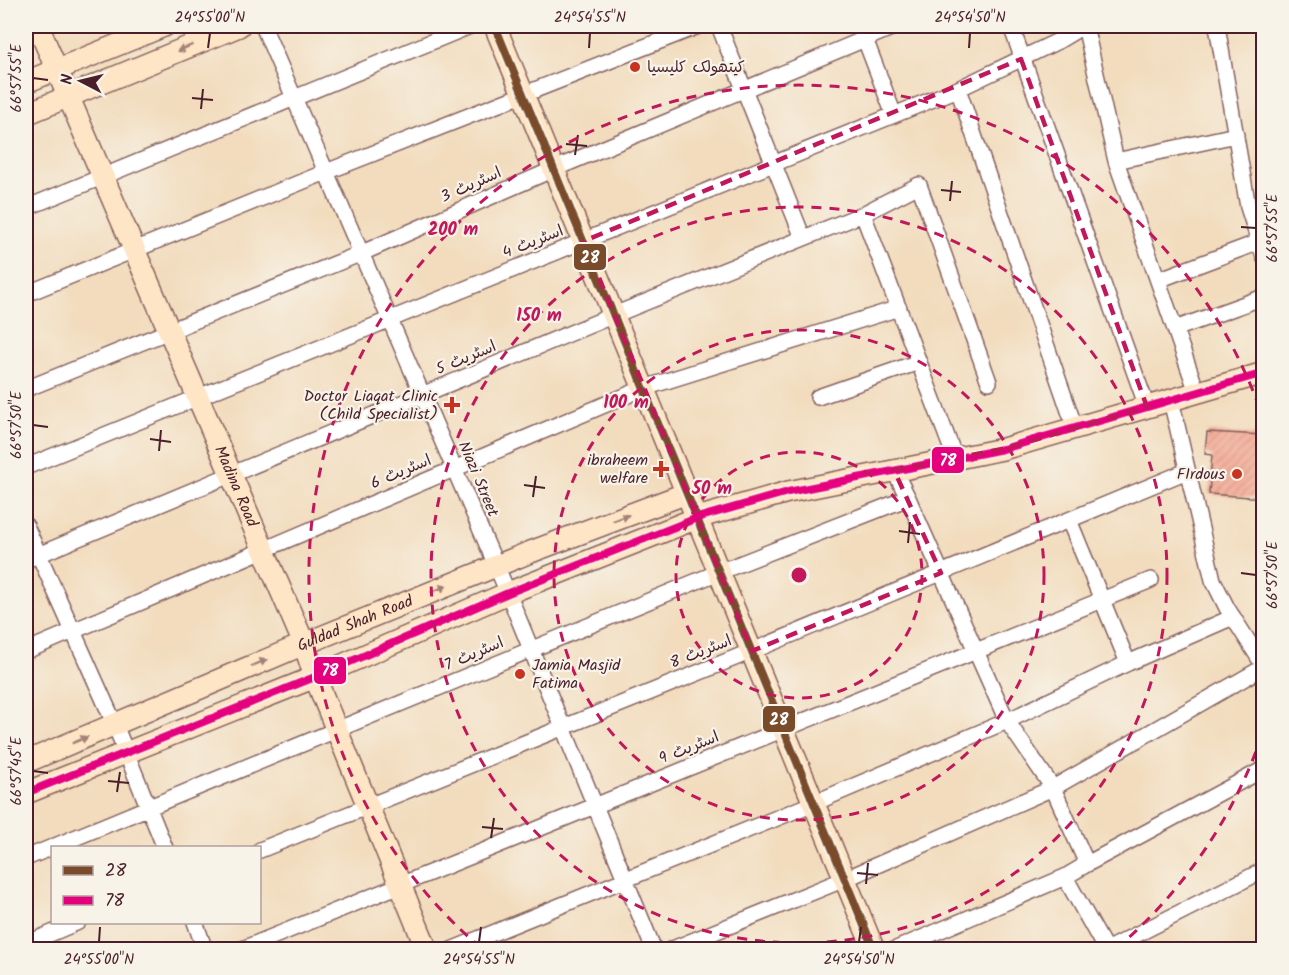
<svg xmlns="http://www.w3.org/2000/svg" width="1289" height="975" font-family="Kalam,'Playpen Sans Arabic',sans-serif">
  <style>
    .building { fill: url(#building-hatch) }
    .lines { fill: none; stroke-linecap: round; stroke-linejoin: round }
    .street-casing { stroke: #85615e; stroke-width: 18 }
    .secondary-casing { stroke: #85615e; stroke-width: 24 }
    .street { stroke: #fff; stroke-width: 15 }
    .secondary { stroke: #fee5c5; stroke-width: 21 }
    .bus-1-casing { stroke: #f7f3e8; stroke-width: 12 }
    .bus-2-casing { stroke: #f7f3e8; stroke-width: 12 }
    .bus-1 { stroke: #7a4b2a; stroke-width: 8 }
    .bus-2 { stroke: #e5007d; stroke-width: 8 }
    .oneway { fill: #a48278 }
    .marked { fill: none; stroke: #c2185b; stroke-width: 4.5; stroke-dasharray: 12 8; stroke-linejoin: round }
    .ticks { fill: none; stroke: #4a1f2b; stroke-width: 2 }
    .ring { fill: none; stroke: #c2185b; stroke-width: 3; stroke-dasharray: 10 8 }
    .poi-dot { fill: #c8321e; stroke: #f7f3e8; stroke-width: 2 }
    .labels { text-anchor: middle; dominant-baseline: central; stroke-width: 4.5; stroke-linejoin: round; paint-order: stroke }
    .poi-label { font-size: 16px; fill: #4a1f2b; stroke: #f7f3e8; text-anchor: end }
    .street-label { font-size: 16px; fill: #4a1f2b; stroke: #f7f3e8 }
    .centre { fill: #c2185b; stroke: #f7f3e8; stroke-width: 3 }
    .ring-label { font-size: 18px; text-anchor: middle; font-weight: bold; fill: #c2185b; stroke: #f7f3e8; stroke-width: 4.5; stroke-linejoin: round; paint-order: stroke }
    .line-badge { stroke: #f7f3e8; stroke-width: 2 }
    .badge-label { font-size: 16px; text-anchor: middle; font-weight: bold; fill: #fff }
    .neatline { fill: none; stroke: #4a1f2b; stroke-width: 2 }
    .ticks-label { font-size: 15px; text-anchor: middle; fill: #4a1f2b }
  </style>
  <defs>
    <pattern id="building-hatch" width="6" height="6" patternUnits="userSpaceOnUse" patternTransform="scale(1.5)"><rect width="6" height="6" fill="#f4a48e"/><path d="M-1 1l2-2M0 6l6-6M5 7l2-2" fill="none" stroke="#c88574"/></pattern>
  </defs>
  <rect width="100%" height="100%" fill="#f7f3e8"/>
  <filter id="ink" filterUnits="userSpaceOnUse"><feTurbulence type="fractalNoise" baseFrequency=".0167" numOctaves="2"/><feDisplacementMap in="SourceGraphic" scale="12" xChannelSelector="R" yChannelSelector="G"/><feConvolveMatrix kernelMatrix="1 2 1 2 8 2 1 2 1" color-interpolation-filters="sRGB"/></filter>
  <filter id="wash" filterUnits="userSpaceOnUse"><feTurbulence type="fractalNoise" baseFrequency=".008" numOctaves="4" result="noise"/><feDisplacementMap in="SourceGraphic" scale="24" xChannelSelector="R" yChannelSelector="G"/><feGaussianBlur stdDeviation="1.35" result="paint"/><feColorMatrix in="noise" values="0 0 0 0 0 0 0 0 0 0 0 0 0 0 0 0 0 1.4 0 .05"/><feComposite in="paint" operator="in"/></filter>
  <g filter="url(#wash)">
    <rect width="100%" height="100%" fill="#f2dcbd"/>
    <g id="blocks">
      <!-- building -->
      <path class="building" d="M1207,432L1263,435V498L1209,494L1212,455L1205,454Z"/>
    </g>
  </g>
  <g filter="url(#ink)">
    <use href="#blocks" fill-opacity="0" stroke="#85615e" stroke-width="1.5"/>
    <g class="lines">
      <defs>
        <path id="street" d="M263,26L508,593L654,950
          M719,26L803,238
          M860,26L894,115
          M1011,26L1147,407
          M1085,26L1116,161L1197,392
          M1217,26L1248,207L1264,257
          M958,89L1075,428
          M1116,161L1236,135
          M26,208L470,26
          M863,214L955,458
          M1158,280L1259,242
          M26,294L326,172L698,26
          M1175,329L1264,297
          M26,389L362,253L554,169L896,26
          M818,397L919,362
          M1171,400L1213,580L1227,608L1264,666
          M26,467L958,89L1058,41L1083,26
          M908,498L1007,721L1053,788L1087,864
          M1069,520L1128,663
          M26,526L115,725L165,848
          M26,560L614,315L863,214L919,185L989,382
          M26,651L644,388L899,308
          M260,850L752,651L1187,471
          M26,858L719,572L908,498L894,470
          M1065,877L1106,950
          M195,922L205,950
          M26,944L78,922
          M240,950L1151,580
          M451,950L814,803L1007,721L1128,663L1233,617
          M670,950L845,879L1053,788L1264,667
          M894,950L1065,877L1087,864L1264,769
          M1106,950L1264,870"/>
        <g id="secondary">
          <path id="s1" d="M38,26L304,644L315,677L427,950"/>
          <path d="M495,26L874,950"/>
          <path d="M26,82L164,26"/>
          <path d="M26,114L239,26"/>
          <path id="s2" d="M26,762L304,644L528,553L687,493"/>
          <path d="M26,793L315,677L508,593L697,518L788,492L1003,449L1264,373"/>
        </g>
      </defs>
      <!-- street casing -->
      <use href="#street" class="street-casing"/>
      <!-- secondary casing -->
      <use href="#secondary" class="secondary-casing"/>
      <!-- street -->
      <use href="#street" class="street"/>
      <!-- secondary -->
      <use href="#secondary" class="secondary"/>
      <defs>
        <path id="bus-1" d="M495,26L874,950"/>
        <path id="bus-2" d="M26,793L315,677L508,593L697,518L788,492L1003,449L1264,373"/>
      </defs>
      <!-- bus-1 casing -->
      <use href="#bus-1" class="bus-1-casing"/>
      <!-- bus-2 casing -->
      <use href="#bus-2" class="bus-2-casing"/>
      <!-- bus-1 -->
      <use href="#bus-1" class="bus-1"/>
      <!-- bus-2 -->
      <use href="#bus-2" class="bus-2"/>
    </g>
    <!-- one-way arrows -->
    <defs><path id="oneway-solid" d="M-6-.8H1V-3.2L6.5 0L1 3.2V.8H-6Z" transform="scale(1.5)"/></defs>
    <g class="oneway">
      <use href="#oneway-solid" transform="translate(185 48) rotate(157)"/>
      <use href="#oneway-solid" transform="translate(621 518) rotate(-21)"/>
      <use href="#oneway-solid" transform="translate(439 589) rotate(-22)"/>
      <use href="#oneway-solid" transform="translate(259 663) rotate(-23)"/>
      <use href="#oneway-solid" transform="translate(80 740) rotate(-23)"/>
    </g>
  </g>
  <!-- marked area -->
  <path class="marked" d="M1021,59L1147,407L1003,449L894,470L941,573L752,651L584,241Z"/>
  <!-- ticks -->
  <path class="ticks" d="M208,48L210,33M589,48L590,33M969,48L970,33M33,78L48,80M192,98L213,100M201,109L203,89M566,144L587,146M575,155L578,135M941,190L961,192M950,201L952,181M1241,227L1256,228M33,425L48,427M150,439L171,442M159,451L161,430M524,485L545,488M533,497L536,476M899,531L920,534M908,543L910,522M1241,573L1256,575M33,771L48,773M108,781L129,783M117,792L120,772M482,827L503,829M491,838L494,818M857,873L878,875M866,884L868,863M99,942L100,927M479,942L481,927M859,942L861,927"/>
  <!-- distance rings -->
  <g class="ring">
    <circle cx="799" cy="575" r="123"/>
    <circle cx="799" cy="575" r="245"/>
    <circle cx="799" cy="575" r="368"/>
    <path d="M1262 735A490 490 0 0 1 1117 948M481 948A490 490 0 1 1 1262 415"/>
  </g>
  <!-- markers -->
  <g class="poi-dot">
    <circle cx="635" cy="67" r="6"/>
    <path d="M449 396h6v6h6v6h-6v6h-6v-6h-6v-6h6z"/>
    <path d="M658 460h6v6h6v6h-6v6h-6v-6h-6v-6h6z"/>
    <circle cx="1237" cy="474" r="6"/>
    <circle cx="520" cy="674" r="6"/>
  </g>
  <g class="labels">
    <!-- poi labels -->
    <g class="poi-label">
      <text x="647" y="67" text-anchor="start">کیتھولک کلیسیا</text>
      <text x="438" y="396">Doctor Liaqat Clinic<tspan x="438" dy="18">(Child Specialist)</tspan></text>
      <text x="648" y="460">ibraheem<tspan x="648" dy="18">welfare</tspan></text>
      <text x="1225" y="474">FIrdous</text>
      <text x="532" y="665" text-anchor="start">Jamia Masjid<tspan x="532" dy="18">Fatima</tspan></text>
    </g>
    <!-- street labels -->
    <g class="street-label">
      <text transform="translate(471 185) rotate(-24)">اسٹریٹ 3</text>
      <text transform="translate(533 242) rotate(-22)">اسٹریٹ 4</text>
      <text transform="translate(466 358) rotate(-23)">اسٹریٹ 5</text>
      <text transform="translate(401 472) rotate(-23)">اسٹریٹ 6</text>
      <text transform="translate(478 479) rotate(67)">Niazi Street</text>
      <text stroke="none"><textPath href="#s1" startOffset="501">Madina Road</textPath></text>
      <text stroke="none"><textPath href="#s2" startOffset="357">Guldad Shah Road</textPath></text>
      <text transform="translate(701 652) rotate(-22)">اسٹریٹ 8</text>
      <text transform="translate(474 654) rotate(-23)">اسٹریٹ 7</text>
      <text transform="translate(689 748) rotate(-22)">اسٹریٹ 9</text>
    </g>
  </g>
  <circle cx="799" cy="575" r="9" class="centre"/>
  <g class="ring-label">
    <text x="453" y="235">200 m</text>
    <text x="539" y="321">150 m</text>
    <text x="626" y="408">100 m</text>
    <text x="712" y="494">50 m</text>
  </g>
  <g class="line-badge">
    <rect x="573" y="243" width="34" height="28" rx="6" fill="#7a4b2a"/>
    <rect x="931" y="446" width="34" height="28" rx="6" fill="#e5007d"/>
    <rect x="313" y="656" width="34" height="29" rx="6" fill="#e5007d"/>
    <rect x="762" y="705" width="34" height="28" rx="6" fill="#7a4b2a"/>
  </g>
  <g class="badge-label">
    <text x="590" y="263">28</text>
    <text x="948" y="466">78</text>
    <text x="330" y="676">78</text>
    <text x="779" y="725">28</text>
  </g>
  <!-- margin -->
  <rect width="1289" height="975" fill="none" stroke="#f7f3e8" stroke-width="66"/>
  <!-- legend -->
  <rect x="51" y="846" width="210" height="78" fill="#f7f3e8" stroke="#b29e9c" stroke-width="1.5"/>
  <rect x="63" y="866" width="30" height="9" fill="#7a4b2a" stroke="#b29e9c" stroke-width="1.5"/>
  <text x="105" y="876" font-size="18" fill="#4a1f2b">28</text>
  <rect x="63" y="896" width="30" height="9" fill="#e5007d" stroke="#b29e9c" stroke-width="1.5"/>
  <text x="105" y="906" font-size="18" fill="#4a1f2b">78</text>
  <!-- north arrow -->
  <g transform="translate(81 81) rotate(277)" stroke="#f7f3e8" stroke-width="4.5" paint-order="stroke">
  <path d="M0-4.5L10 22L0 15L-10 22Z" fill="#4a1f2b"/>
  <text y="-9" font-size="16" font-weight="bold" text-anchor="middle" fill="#4a1f2b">N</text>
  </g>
  <rect x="33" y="33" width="1223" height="909" class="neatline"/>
  <g class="ticks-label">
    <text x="210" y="22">24°55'00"N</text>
    <text x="590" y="22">24°54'55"N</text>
    <text x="970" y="22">24°54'50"N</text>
    <text transform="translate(16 78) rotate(-90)" y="5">66°57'55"E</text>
    <text transform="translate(1272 228) rotate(-90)" y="5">66°57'55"E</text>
    <text transform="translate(16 425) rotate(-90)" y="5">66°57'50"E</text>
    <text transform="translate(1272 575) rotate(-90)" y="5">66°57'50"E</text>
    <text transform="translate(16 771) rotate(-90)" y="5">66°57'45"E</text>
    <text x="99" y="964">24°55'00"N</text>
    <text x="479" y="964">24°54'55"N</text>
    <text x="859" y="964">24°54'50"N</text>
  </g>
</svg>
